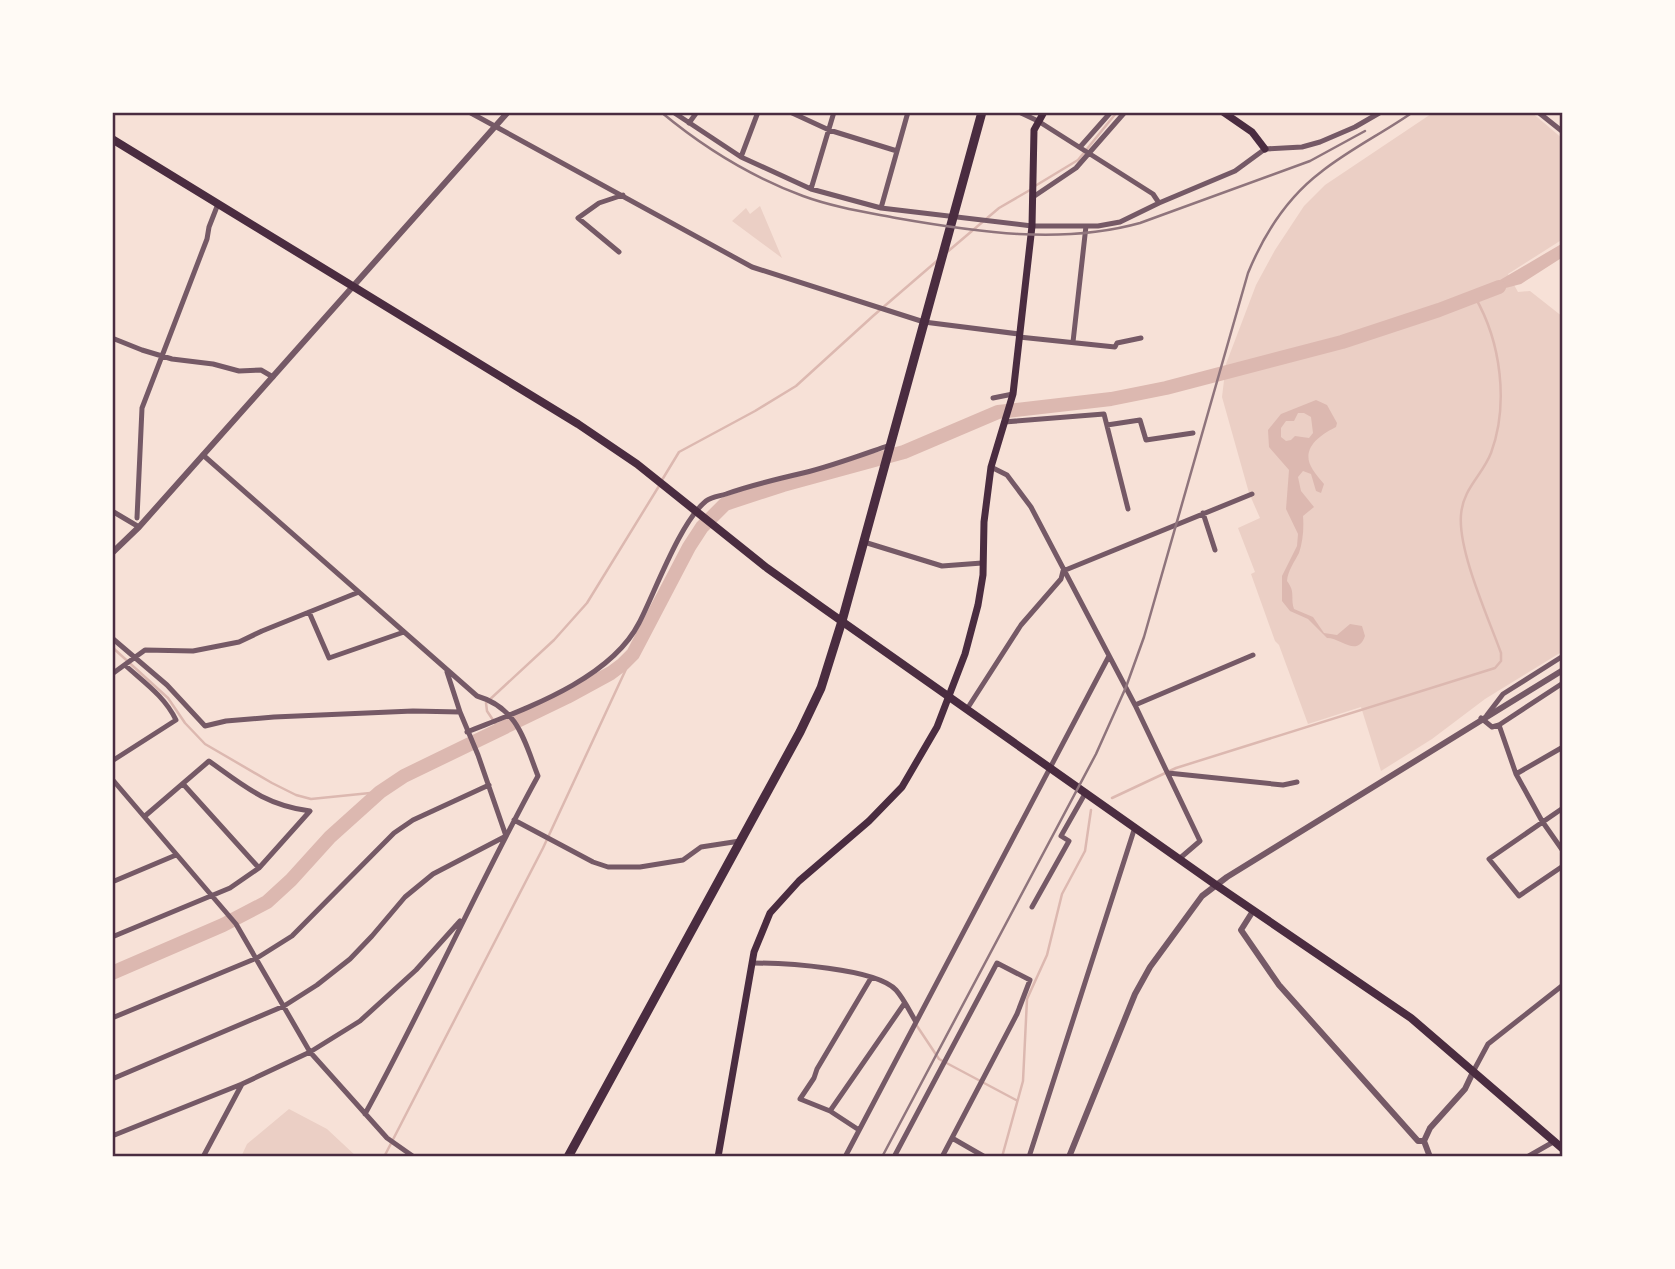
<svg xmlns="http://www.w3.org/2000/svg" width="1675" height="1269" font-family="'DejaVu Sans',sans-serif">
  <style>
    .green { fill: #ebcfc5 }
    .water { fill: #dcb8b0; fill-rule: evenodd }
    .lines { fill: none; stroke-linecap: round; stroke-linejoin: round }
    .stream { stroke: #dcb8b0; stroke-width: 2.5 }
    .river { stroke: #dcb8b0; stroke-width: 14 }
    .minor { stroke: #755966; stroke-width: 5 }
    .tertiary { stroke: #755966; stroke-width: 6 }
    .secondary { stroke: #4a2c40; stroke-width: 7 }
    .primary { stroke: #4a2c40; stroke-width: 8 }
    .trunk { stroke: #4a2c40; stroke-width: 9 }
    .rail { stroke: #8f747c; stroke-width: 2.5 }
    .neatline { fill: none; stroke: #4a2c40; stroke-width: 2.5 }
  </style>
  <rect width="100%" height="100%" fill="#f7e1d7"/>
  <!-- green -->
  <path class="green" d="M1434,112H1531L1563,139V239L1508,274L1518,292L1530,291L1563,317V651L1485,699L1432,739L1381,771L1361,707L1308,724L1279,645L1275,641L1251,574L1255,572L1238,528L1260,518L1249,493L1222,397L1226,364L1256,285L1275,250L1304,206L1325,185Z
    M760,206L782,258L732,221L746,208L750,214Z
    M289,1109L327,1129L357,1157H241L247,1144Z"/>
  <!-- water -->
  <path class="water" d="M1563,243V257L1521,284L1471,297Z
    M1316,400L1327,405L1337,423L1336,427C1320,435 1299,449 1313,470C1316,475 1320,479 1324,484L1321,493L1316,491L1311,474L1303,471L1298,477L1301,491L1314,507L1303,516C1304,528 1303,541 1299,553C1294,563 1288,570 1287,581C1296,593 1290,597 1294,609L1313,617L1324,633L1337,635L1350,624L1362,626L1365,636C1357,658 1342,638 1327,638L1308,619L1290,611L1282,601V576L1297,546L1298,534L1286,509L1289,470L1269,447L1268,430L1281,414ZM1298,413H1304L1311,417L1313,433L1309,438L1295,436L1291,440L1286,441L1281,437V428L1286,421H1294Z"/>
  <g class="lines">
    <!-- stream -->
    <path class="stream" d="M1035,186L1078,160L1117,112
      M946,253L999,208L1030,190
      M662,480L679,452L755,411L796,386L873,316L938,260
      M112,647L168,698L185,723L205,744L272,783L296,795L311,799L380,792
      M499,729L487,711L486,703L554,640L587,603L659,486
      M1112,798L1176,768L1495,668L1501,661V653C1488,617 1458,551 1461,515C1463,488 1482,476 1491,453C1509,404 1501,342 1475,297
      M915,1023L939,1059L1016,1100
      M384,1157L543,848L633,654
      M1002,1157L1023,1081L1027,999L1047,955L1062,894L1085,851L1091,810"/>
    <!-- river -->
    <path class="river" d="M112,973L223,925L267,902L291,880L330,837L380,792L404,776L567,697L611,673L623,664L633,654L689,547L702,527L725,504L783,485L904,452L998,412L1111,399L1166,388L1342,342L1439,310L1499,287"/>
    <!-- minor -->
    <path class="minor" d="M469,112L752,267L924,322L1019,334
      M673,112L741,157L811,189L881,208L1032,226H1098L1120,222L1159,203L1235,171L1265,149L1302,147L1320,142L1355,127L1381,112
      M790,112L829,130L897,151
      M1019,112L1038,121L1153,194L1159,203
      M1538,112L1563,132
      M689,123L697,112
      M1080,147L1111,112
      M741,157L758,112
      M811,189L834,112
      M1033,197L1076,168L1125,112
      M881,208L908,112
      M619,252L578,218L599,203L623,195
      M1019,337L1115,347L1117,343L1141,338
      M112,338L142,350L172,359L213,364L239,371L261,370L273,377
      M1073,342L1086,226
      M993,398L1013,394
      M1004,422L1104,414L1128,509
      M1107,425L1140,420L1146,440L1193,433
      M203,455L477,696C518,708 524,740 538,776C477,887 426,1003 365,1114
      M991,467L1007,475L1031,507L1135,705L1200,841L1179,859
      M112,511L139,527
      M1203,513L1215,550
      M137,518L142,408L207,239L209,227L218,204
      M864,542L942,566L982,563
      M309,612L329,658L404,632
      M112,638L167,685L205,726L226,721L274,717L413,711L460,712L478,755L506,836
      M447,672L460,712
      M112,674L145,650L193,651L239,642L262,631L359,592
      M1135,705L1253,655
      M967,709L1021,625L1061,579L1063,571L1252,494
      M1487,715L1503,694L1563,656
      M1481,718L1492,727L1499,725L1563,683
      M1499,725L1516,774L1542,821L1563,851
      M467,732C524,709 610,680 639,623C655,592 680,522 706,501C711,497 720,496 726,494C751,485 777,479 803,473C832,466 861,455 890,445
      M112,761L176,720C165,697 145,683 126,666
      M1168,773L1283,785L1297,782
      M1516,774L1563,747
      M112,779L236,924L310,1052L387,1138L414,1157
      M184,785L259,868
      M1563,808L1489,859L1519,896L1563,866
      M514,820L593,862L608,867H640L683,860L701,847L740,841
      M112,882L176,855
      M1032,907L1069,841L1061,836L1086,792
      M112,937L230,888L259,868L310,811C265,805 244,786 209,761L145,816
      M752,963C783,963 876,968 896,990C904,999 910,1012 916,1022
      M112,1018L257,958L292,936L394,833L413,820L489,785
      M1474,1070L1488,1044L1563,985
      M112,1079L284,1006L317,985L350,959L372,936L405,897L433,874L506,836
      M830,1111L904,1004
      M859,1130L830,1111L800,1099L814,1078L817,1069L871,978
      M112,1136L242,1084L310,1052L360,1021L416,970L460,921
      M952,1138L985,1157
      M203,1157L242,1084
      M845,1157L1109,656
      M894,1157L997,963L1030,980L1017,1014L942,1157
      M1029,1157L1135,827
      M1527,1157L1555,1141"/>
    <!-- tertiary -->
    <path class="tertiary" d="M112,553L139,527L508,112
      M1253,911L1241,930L1279,985L1418,1141H1424L1430,1157
      M1424,1141L1430,1128L1465,1089L1474,1070
      M1069,1157L1135,994L1150,967L1202,896L1227,877L1563,670"/>
    <!-- secondary -->
    <path class="secondary" d="M1223,112L1252,132L1265,149
      M718,1157L754,952L770,913L799,881L869,821L902,787L937,727L965,654L978,605L983,575L984,522L991,467L1013,394L1032,226L1034,130L1044,112"/>
    <!-- primary -->
    <path class="primary" d="M112,139L578,424L637,464L767,568L823,608L1216,885L1411,1018L1563,1149"/>
    <!-- trunk -->
    <path class="trunk" d="M568,1157L800,732L821,688L842,621L982,112"/>
    <!-- rail -->
    <path class="rail" d="M661,112C703,147 752,177 803,196C833,207 865,212 896,218C976,232 1061,245 1140,223L1310,161L1365,131
      M882,1157L1096,754L1126,687L1144,637L1248,273C1264,234 1288,197 1321,172C1350,149 1383,133 1413,112"/>
  </g>
  <!-- border -->
  <rect width="1675" height="1269" fill="none" stroke="#fffaf5" stroke-width="228"/>
  <rect x="114" y="114" width="1447" height="1041" class="neatline"/>
</svg>
